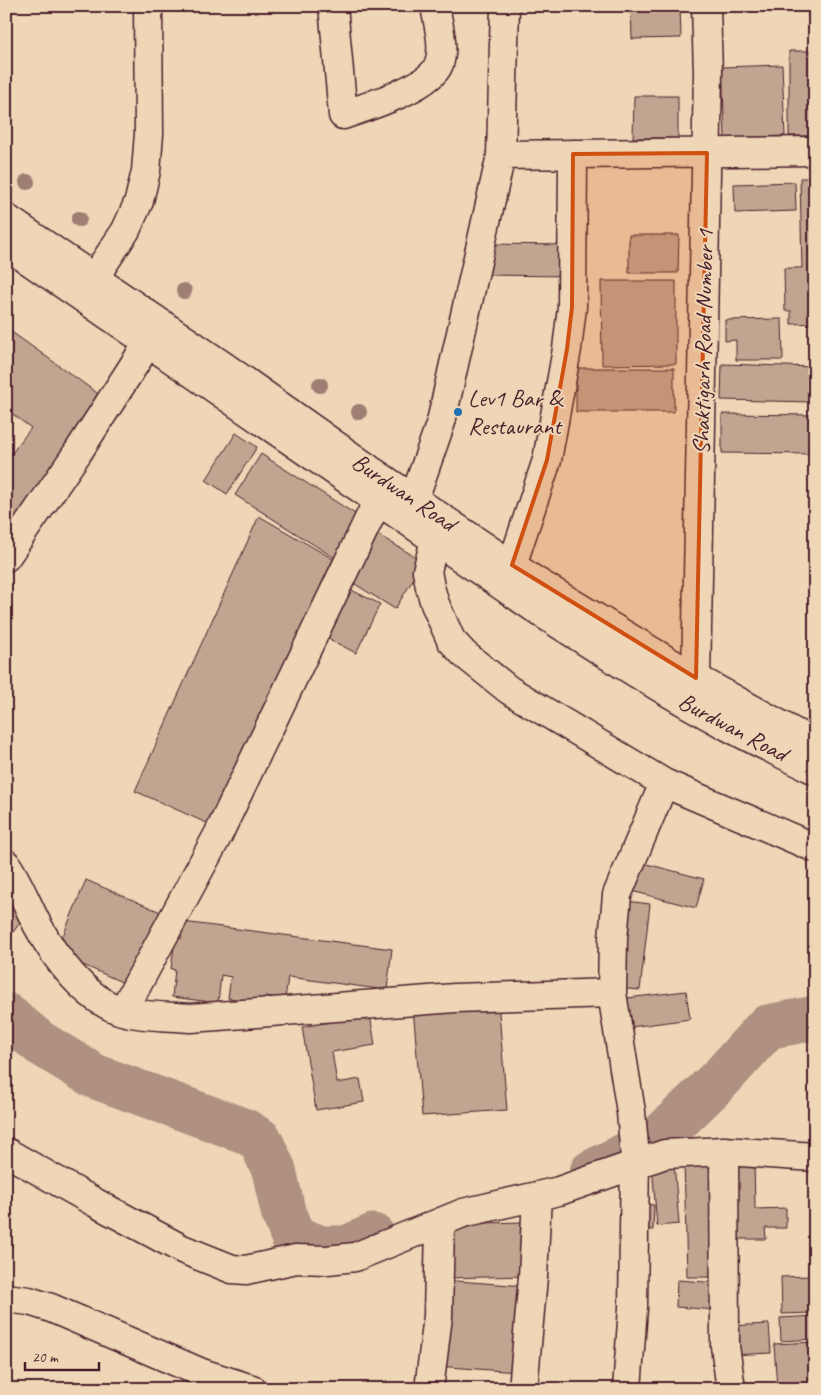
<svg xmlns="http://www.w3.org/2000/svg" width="821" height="1395" font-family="Caveat,sans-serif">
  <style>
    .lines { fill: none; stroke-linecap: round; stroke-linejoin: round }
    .river { stroke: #af9081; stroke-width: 45 }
    .building { fill: #c2a591; stroke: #4a1f2b }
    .minor-casing { stroke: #4a1f2b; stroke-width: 31 }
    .major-casing { stroke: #4a1f2b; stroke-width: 31 }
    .minor { stroke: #eed6b6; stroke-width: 28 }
    .major { stroke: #eed6b6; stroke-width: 28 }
    .tree { fill: #9f7e73 }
    .marked { fill: #d05011; fill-opacity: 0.2; stroke: #d05011; stroke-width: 4; stroke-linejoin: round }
    .poi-dot { fill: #1f6fb2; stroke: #eed6b6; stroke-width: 2 }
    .labels { text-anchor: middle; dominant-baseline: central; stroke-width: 4; stroke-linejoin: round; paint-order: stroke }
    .street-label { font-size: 24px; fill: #4a1f2b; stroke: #eed6b6 }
    .poi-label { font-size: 24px; fill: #4a1f2b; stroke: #eed6b6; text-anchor: start }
  </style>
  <rect width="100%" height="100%" fill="#eed6b6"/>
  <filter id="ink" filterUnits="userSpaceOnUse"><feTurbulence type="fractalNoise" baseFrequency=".02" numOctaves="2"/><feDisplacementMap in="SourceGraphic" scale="10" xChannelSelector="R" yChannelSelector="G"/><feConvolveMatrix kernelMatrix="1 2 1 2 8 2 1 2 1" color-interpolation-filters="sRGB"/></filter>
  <g filter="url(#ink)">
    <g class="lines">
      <!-- river -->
      <path class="river" d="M6,1015L40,1043L94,1076L245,1131L260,1140L274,1170L283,1211L293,1237L321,1248H346L373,1236
        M592,1172L659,1138L722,1077L767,1027L815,1018"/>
    </g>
    <!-- building -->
    <path class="building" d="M631,6H680L681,38L632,39Z
      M789,51H815V136H789Z
      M782,65L785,136L725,138L722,67Z
      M634,96H678V138H633Z
      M800,178H815V323L791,324V311H785L784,268H802Z
      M795,182L796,211L735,213L734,184Z
      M629,235H679L678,273H629Z
      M483,244L569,245V276L483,275Z
      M601,281H676V364L602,365Z
      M782,319L783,360H736V340L725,341V320Z
      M6,328L100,395L6,540V461L31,428L6,409Z
      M722,364L815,367L814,402L721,400Z
      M576,368H674V412H576Z
      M722,414L815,415V454L722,453Z
      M236,433L257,447L227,494L206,480Z
      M261,454L363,519L338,560L235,495Z
      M259,516L333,559L211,825L135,791Z
      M375,533L424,562L395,609L347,579Z
      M347,588L380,604L356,653L323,636Z
      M639,862L704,879L696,908L632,891Z
      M86,880L165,914L133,987L56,953Z
      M6,898L27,913L6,942Z
      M626,901L650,904L640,990L616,988Z
      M183,922L392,949L387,990L288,977L285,999L265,996L262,1002L228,998L231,977L221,975L218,1003L172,997L175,970L171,969L175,938L181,939Z
      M686,991L690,1019L623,1028L619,999Z
      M498,1001L507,1110L422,1116L413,1007Z
      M370,1015L375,1045L332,1052L337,1083L360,1079L364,1102L316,1110L302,1027Z
      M718,1159L721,1277H687L684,1160Z
      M730,1159H754L755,1209L786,1208V1228H765L766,1239H731Z
      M674,1163L679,1224L657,1226L652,1165Z
      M637,1204L654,1205L653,1230L636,1229Z
      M524,1222L526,1276L446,1278L444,1224Z
      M811,1276L812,1313L782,1314L781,1277Z
      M442,1280L525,1286L518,1372L436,1366Z
      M677,1280L719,1283L717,1310L676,1307Z
      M815,1316V1339L781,1341L780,1318Z
      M769,1324L771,1353L730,1355L729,1326Z
      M815,1342V1389H777L774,1344Z"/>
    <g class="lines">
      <defs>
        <path id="minor" d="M333,6L343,115C366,107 431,87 439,64C445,46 438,24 435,6
          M501,155L815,151
          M94,278L126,230L139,201L146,171L149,134L148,6
          M414,499L441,422L501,155L505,6
          M435,540L427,571L430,587L435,604L451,640L464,654L509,690L664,783L815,848
          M6,557L78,452L148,343
          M512,565L547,460L567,349L572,307L573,154
          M696,678L708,73L706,6
          M6,864C19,883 27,905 38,926C55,958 86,1000 122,1011C143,1017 170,1016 191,1018L455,998L612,993
          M123,1011L218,835L378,500
          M724,1151L725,1346L731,1389
          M6,1152L96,1203L182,1249L232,1269L246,1270L296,1259L327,1260L355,1257L463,1213L559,1191L665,1154L724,1151L815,1157
          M6,1298L29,1301L51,1308L202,1373L252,1389
          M429,1389L438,1316L440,1223
          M523,1389L533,1277L537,1196
          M627,1389L633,1308L635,1157L631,1112L612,993L613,939L617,895L664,783"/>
        <path id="major" d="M6,218L225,367L369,469L537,582L696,678L815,744
          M6,245L540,612C602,652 664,692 729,727C757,742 786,756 815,770"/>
      </defs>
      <!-- minor casing -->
      <use href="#minor" class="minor-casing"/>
      <!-- major casing -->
      <use href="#major" class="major-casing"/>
      <!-- minor -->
      <use href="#minor" class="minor"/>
      <!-- major -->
      <use href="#major" class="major"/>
    </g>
    <!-- trees -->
    <g class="tree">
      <circle cx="27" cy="182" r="8"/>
      <circle cx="79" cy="219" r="8"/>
      <circle cx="184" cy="291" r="8"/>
      <circle cx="320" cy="385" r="8"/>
      <circle cx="359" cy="412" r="8"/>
    </g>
  </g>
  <!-- marked area -->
  <path class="marked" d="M707,153L696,678L512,565L547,460L567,349L572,307L573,154Z"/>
  <!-- markers -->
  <circle class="poi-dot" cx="458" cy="412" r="5"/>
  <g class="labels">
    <!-- street labels -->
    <g class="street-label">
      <text transform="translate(703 342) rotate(-89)">Shaktigarh Road Number 1</text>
      <text transform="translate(404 492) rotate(34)">Burdwan Road</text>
      <text transform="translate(733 727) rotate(28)">Burdwan Road</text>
    </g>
    <!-- poi labels -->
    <g class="poi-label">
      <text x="468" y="398">Lev1 Bar &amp;<tspan x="468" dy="28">Restaurant</tspan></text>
    </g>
  </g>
  <!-- margin -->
  <rect width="821" height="1395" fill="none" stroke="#eed6b6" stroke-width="25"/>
  <rect x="12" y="12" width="796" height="1370" fill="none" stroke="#4a1f2b" stroke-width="2" filter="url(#ink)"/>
  <!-- scale -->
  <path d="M25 1362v8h74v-8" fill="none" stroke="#4a1f2b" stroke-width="2.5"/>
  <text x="32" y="1362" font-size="15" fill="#4a1f2b" stroke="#eed6b6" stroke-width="4" paint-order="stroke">20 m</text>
</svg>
